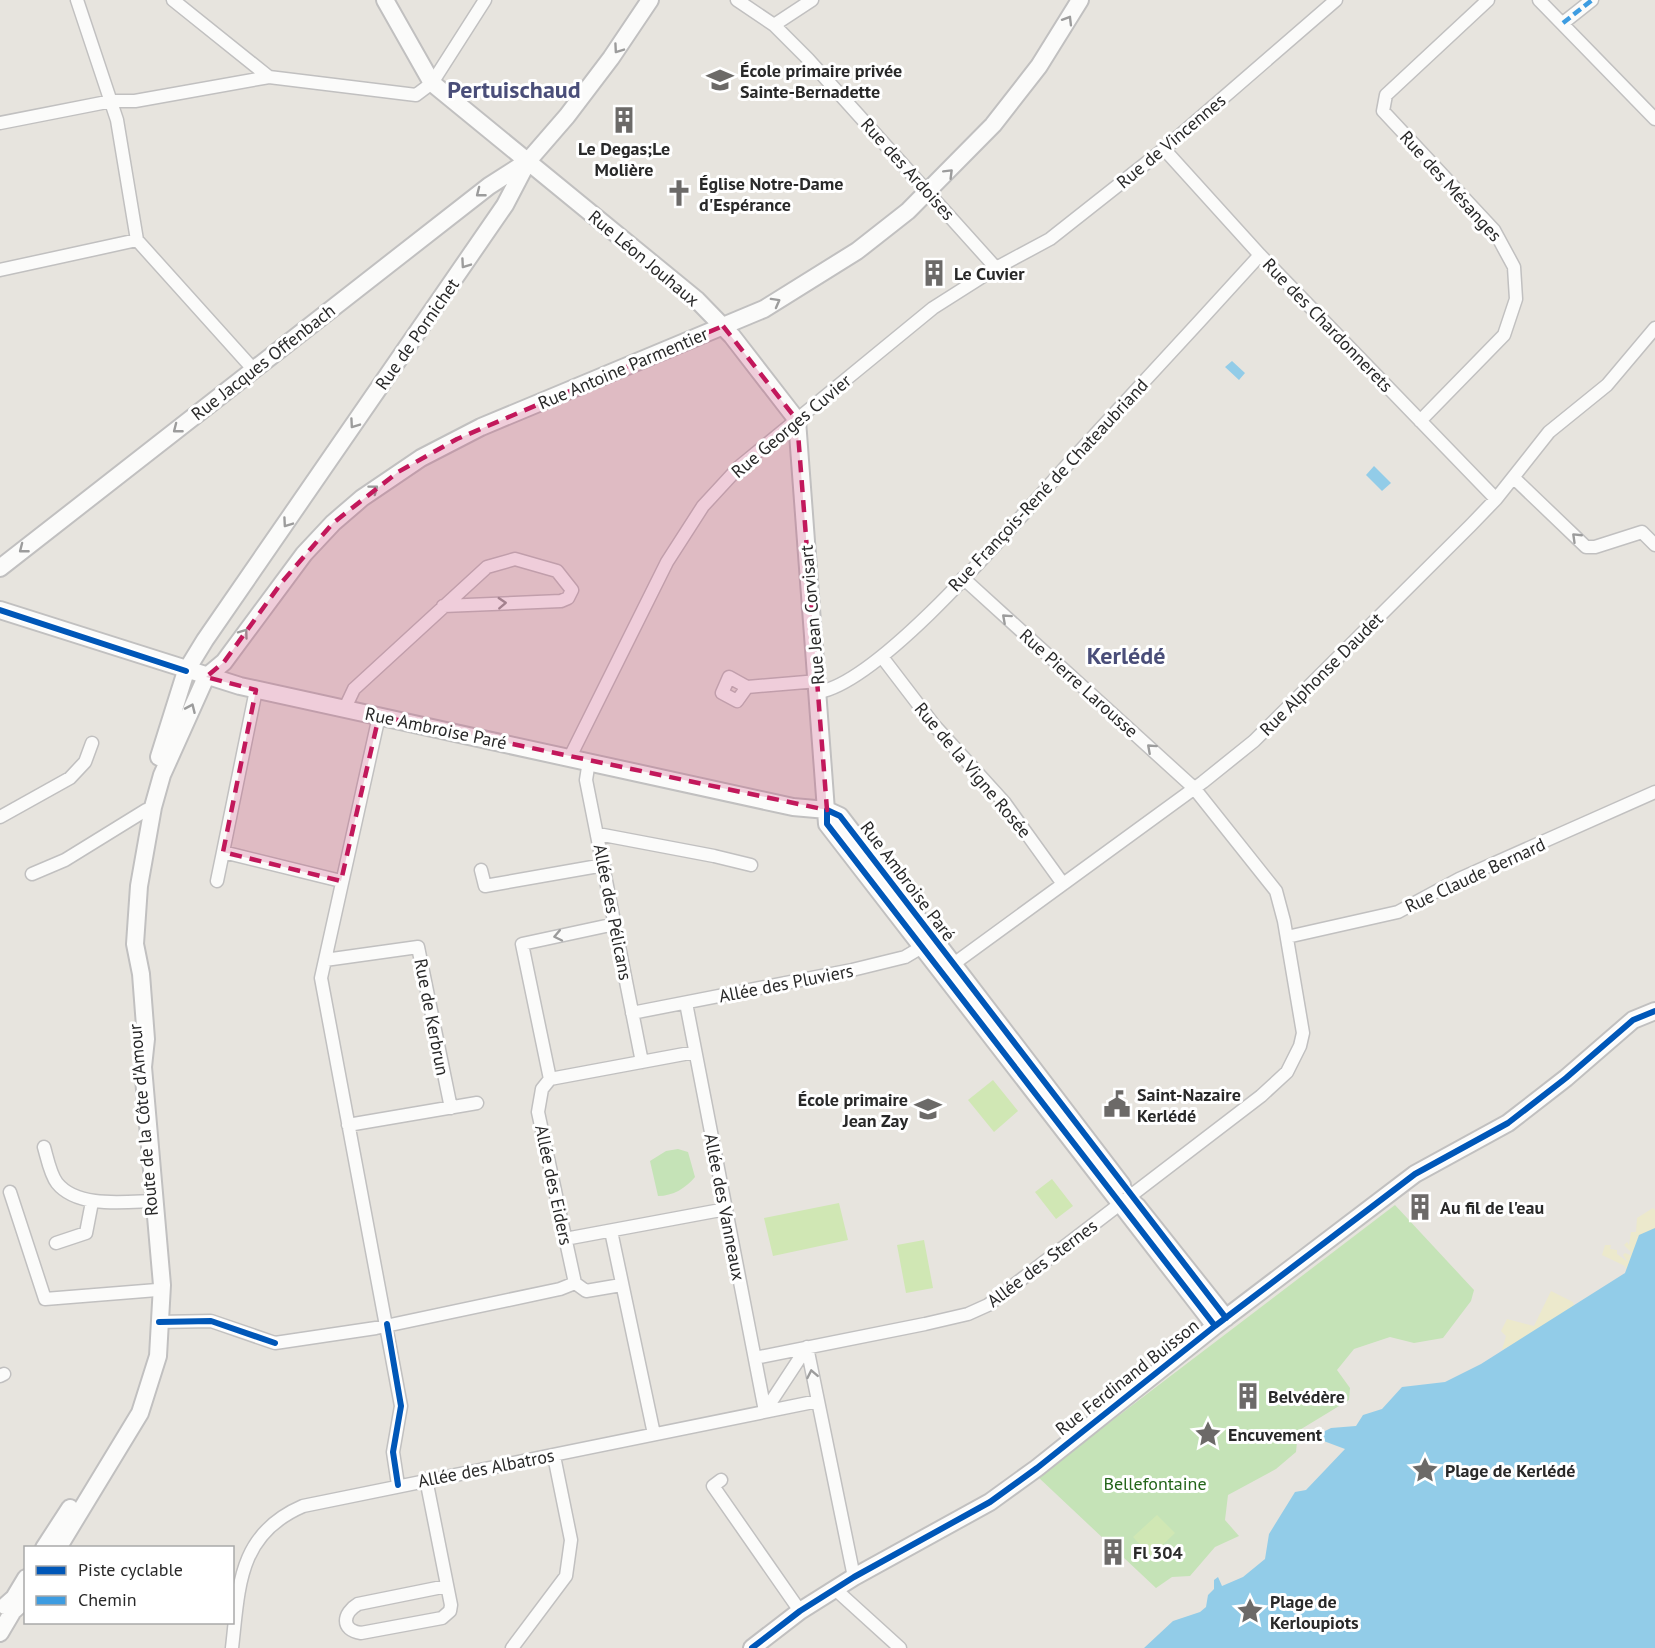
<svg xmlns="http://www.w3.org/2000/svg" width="1655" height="1648" font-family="'PT Sans',sans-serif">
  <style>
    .green { fill: #c5e3b7 }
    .sand { fill: #ece9cc }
    .pitch { fill: #d0e7b4 }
    .water { fill: #92cce8 }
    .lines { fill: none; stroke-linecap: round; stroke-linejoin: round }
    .street-casing { stroke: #c1c0c0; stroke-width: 15 }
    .secondary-casing { stroke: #c1c0c0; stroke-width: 20 }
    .street { stroke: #fbfbfa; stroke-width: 12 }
    .secondary { stroke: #fbfbfa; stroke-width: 16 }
    .quiet { stroke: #3d9ce1; stroke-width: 4.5; stroke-dasharray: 9 4.5; stroke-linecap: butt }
    .cycleway-casing { stroke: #fff; stroke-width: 10 }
    .cycleway { stroke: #0057b8; stroke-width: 6 }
    .oneway { stroke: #9c9c9c }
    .marked { fill: #c2185b; fill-opacity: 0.2; stroke: #c2185b; stroke-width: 4.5; stroke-dasharray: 12 8; stroke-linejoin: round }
    .labels { text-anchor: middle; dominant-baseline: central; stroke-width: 6; stroke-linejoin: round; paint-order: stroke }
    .poi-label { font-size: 18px; font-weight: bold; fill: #292929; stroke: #fff; text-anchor: start }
    .street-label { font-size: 18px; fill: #292929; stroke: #fff }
    .park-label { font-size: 18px; fill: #24651a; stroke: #fff }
    .district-label { font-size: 24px; font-weight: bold; fill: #4a4e79; stroke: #fff }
  </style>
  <rect width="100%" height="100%" fill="#e7e4de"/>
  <!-- green -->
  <path class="green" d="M678,1149L688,1152L695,1177C686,1188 673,1196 658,1196L650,1161L666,1151Z
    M1395,1205L1474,1290L1471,1301L1443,1338L1414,1343L1390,1337L1354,1349L1337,1370L1350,1388L1349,1400L1298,1431L1296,1452L1276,1469L1228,1495L1225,1520L1239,1536L1215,1547L1190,1576L1172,1577L1156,1588L1038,1477Z"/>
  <!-- sand -->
  <path class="sand" d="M1653,1208L1655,1210V1258L1627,1273L1625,1266L1602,1255L1605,1245H1611L1610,1249L1617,1250V1254L1628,1262L1623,1255L1625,1253L1630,1255L1631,1252L1624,1245L1627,1242L1629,1245L1631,1232H1636L1637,1218Z
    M1551,1291L1573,1302L1575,1311L1502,1350L1506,1336L1501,1331L1507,1319L1534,1326Z"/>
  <!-- pitch -->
  <path class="pitch" d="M993,1080L1018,1111L994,1132L968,1100Z
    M1052,1179L1073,1206L1056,1219L1035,1192Z
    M839,1203L848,1240L773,1256L764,1218Z
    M924,1240L933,1288L906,1293L897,1245Z
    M1157,1515L1175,1533L1151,1556L1133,1537Z"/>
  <!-- water -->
  <path class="water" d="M1232,361L1245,373L1239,380L1225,367Z
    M1374,466L1391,483L1382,491L1366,475Z
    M1655,1228V1648H1144L1173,1621L1200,1612L1206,1607L1208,1595L1214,1589V1580L1218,1577L1222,1586L1243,1577L1265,1559L1269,1534L1295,1492L1306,1490L1345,1449L1313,1437L1331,1428L1356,1426L1363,1415L1382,1409L1402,1387L1445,1382L1481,1364L1625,1273L1639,1235Z"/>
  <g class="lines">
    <defs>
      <path id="street" d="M77,0L117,120L137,240L253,369
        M173,0L269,77
        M737,0L774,25L808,59L996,268
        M1539,0L1655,119
        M1563,23L1592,0
        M774,25L812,0
        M0,123L112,101H135L269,77L416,95L432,83L485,0
        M1164,149L1260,255L1496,499
        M0,270L137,240
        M1420,421L1504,335L1516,299L1514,267L1494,230L1383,111L1386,95L1488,0
        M1514,478L1586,547H1595L1642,532L1655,545
        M882,657L934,725L1004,802L1063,884
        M747,687L737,701L722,693L729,677L747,687L818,681
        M256,690L223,852L341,881
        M819,692C886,680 1028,507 1079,452C1140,386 1200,321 1260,255
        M345,708L354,689L487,567L515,559L557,571L572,590L568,598L561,601L443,606
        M379,716L321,978L401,1406L393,1452L398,1485
        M570,757L667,562L703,506L739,467L933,308L996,268L1050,239L1164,149L1336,0
        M589,761L586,780L642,1062
        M0,817L70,778L85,762L92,743
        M598,834L714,856L751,865
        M481,870L485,886L604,865
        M32,874L65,860L146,810
        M217,881L223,852
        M1287,937L1398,912L1459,879L1655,792
        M325,960L418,947L451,1108
        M948,968L1203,782L1254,741L1471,525L1496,499L1549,432L1607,385L1655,328
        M686,1003L765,1411
        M632,1013L852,970L905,957L927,944
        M550,1079L522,944L615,924
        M348,1125L477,1103
        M44,1147C47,1157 50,1174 57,1183C77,1208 123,1202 152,1201
        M10,1192L45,1299L157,1290
        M611,1231L654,1434
        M565,1239L726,1209
        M56,1243L86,1233L92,1202
        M621,1285L586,1291L575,1283L538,1112L542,1089L550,1079L695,1052
        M159,1322L211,1321L275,1343L376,1328L560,1289L575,1283
        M807,1347L854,1577
        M755,1358L925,1324L968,1314L988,1305L1261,1096L1287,1072L1300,1046L1303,1033L1284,921L1276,891L1194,788L963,578
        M0,1376L4,1374
        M765,1411L807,1347
        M426,1479L451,1605L450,1611L442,1618L361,1633C340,1630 343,1613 358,1604L447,1586
        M721,1480L713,1486L800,1611
        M835,1589L900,1648
        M232,1648C239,1586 238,1534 303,1506L818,1401
        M512,1648L566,1576L571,1540L554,1456"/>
      <path id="secondary" d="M385,0L432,83L697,300L732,336L797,420L827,824L1215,1326
        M0,568L489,186L528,161
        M0,610L240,686L793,807L827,810L840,816L1122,1185
        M159,757L186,671L205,640L505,205L528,161L567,116L611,58L650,0
        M1137,1206L1226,1318
        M44,1548L70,1508
        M58,1548L140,1413L158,1356L162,1285L143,1067L146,1039L141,974L135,944L139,886L153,807L162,775L206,677L224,662L304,554L333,523L362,498L421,458L481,427L764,309L857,251L908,211L993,125L1039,66L1080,0
        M5,1606L14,1598L26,1578
        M0,1633L13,1611L26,1599
        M752,1648L800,1611L854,1577L990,1502L1037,1468L1215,1326L1415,1174L1508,1123L1566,1078L1633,1020L1655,1011"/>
    </defs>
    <!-- street casing -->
    <use href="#street" class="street-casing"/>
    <!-- secondary casing -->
    <use href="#secondary" class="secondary-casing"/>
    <!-- street -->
    <use href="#street" class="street"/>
    <!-- secondary -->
    <use href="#secondary" class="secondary"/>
    <!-- quiet -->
    <path class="quiet" d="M1563,23L1592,0"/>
    <defs>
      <path id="cycleway" d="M0,610L186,671
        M159,1322L211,1321L275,1343
        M387,1324L401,1406L393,1452L398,1485
        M1215,1326L827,824V810L840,816L1226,1318
        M752,1648L800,1611L854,1577L990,1502L1037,1468L1215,1326L1415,1174L1508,1123L1566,1078L1633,1020L1655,1011"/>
    </defs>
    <!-- cycleway casing -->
    <use href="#cycleway" class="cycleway-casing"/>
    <!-- cycleway -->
    <use href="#cycleway" class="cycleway"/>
  </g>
  <!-- one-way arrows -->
  <defs><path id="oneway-chevron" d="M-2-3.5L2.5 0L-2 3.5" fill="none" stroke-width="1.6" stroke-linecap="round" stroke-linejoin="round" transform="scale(1.5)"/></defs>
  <g class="oneway">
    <use href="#oneway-chevron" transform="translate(1068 20) rotate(-59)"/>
    <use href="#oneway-chevron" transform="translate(618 49) rotate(125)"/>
    <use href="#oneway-chevron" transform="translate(949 173) rotate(-45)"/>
    <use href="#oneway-chevron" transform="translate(480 193) rotate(142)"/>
    <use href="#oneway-chevron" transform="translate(465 264) rotate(125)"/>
    <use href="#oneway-chevron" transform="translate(776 302) rotate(-29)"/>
    <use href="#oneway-chevron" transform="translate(354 424) rotate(125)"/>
    <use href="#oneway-chevron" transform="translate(177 429) rotate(142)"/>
    <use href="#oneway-chevron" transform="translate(374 489) rotate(-37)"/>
    <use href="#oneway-chevron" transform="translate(287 523) rotate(125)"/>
    <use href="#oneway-chevron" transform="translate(1576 537) rotate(-136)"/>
    <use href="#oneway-chevron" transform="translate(23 549) rotate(142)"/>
    <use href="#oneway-chevron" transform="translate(502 603) rotate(-3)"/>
    <use href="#oneway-chevron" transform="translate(1006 618) rotate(-138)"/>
    <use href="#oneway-chevron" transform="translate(244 633) rotate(-54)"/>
    <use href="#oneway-chevron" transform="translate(191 708) rotate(-66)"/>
    <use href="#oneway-chevron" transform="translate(1151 748) rotate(-138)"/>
    <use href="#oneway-chevron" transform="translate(558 936) rotate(168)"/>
    <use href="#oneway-chevron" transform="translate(812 1374) rotate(-101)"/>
  </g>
  <!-- marked area -->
  <path class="marked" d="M723,326L797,420L827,810L379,716L341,881L223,852L256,690L206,677L224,662L282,582L333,523L398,472L457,439Z"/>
  <!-- icons -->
  <defs>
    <symbol id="school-bare" viewBox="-9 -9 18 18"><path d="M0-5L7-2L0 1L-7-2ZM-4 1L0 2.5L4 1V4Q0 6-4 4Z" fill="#6c6a68" stroke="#fff" stroke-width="2.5" paint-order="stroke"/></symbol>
    <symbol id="building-bare" viewBox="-9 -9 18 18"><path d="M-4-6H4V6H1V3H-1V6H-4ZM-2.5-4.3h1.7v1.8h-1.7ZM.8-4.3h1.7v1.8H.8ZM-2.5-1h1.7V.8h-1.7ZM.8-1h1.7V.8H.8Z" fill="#6c6a68" stroke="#fff" stroke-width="2.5" paint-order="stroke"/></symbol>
    <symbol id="church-bare" viewBox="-9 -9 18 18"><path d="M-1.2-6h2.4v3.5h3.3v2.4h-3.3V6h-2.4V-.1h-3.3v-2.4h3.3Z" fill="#6c6a68" stroke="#fff" stroke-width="2.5" paint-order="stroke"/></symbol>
    <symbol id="civic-bare" viewBox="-9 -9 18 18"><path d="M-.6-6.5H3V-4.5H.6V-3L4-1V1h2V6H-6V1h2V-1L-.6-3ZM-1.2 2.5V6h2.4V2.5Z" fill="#6c6a68" stroke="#fff" stroke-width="2.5" paint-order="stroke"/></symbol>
    <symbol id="sight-bare" viewBox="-9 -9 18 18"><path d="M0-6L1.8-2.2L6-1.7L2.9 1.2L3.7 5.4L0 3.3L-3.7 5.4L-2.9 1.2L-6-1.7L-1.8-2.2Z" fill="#6c6a68" stroke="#fff" stroke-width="2.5" paint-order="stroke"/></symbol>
  </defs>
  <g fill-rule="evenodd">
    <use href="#school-bare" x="701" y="61" width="38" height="38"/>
    <use href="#building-bare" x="605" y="101" width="38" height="38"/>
    <use href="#church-bare" x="660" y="174" width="38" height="38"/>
    <use href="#building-bare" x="915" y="254" width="38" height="38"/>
    <use href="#civic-bare" x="1098" y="1085" width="38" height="38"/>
    <use href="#school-bare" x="909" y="1090" width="38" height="38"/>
    <use href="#building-bare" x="1401" y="1188" width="38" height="38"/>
    <use href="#building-bare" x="1229" y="1377" width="38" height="38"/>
    <use href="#sight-bare" x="1189" y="1415" width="38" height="38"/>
    <use href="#sight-bare" x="1406" y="1451" width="38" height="38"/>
    <use href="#building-bare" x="1094" y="1533" width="38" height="38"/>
    <use href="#sight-bare" x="1231" y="1592" width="38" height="38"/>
  </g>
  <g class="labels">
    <!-- poi labels -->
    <g class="poi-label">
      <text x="740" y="70">École primaire privée<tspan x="740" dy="21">Sainte-Bernadette</tspan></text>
      <text x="624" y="148" text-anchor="middle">Le Degas;Le<tspan x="624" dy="21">Molière</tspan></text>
      <text x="699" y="183">Église Notre-Dame<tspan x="699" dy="21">d'Espérance</tspan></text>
      <text x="954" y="273">Le Cuvier</text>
      <text x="1137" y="1094">Saint-Nazaire<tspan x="1137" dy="21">Kerlédé</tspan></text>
      <text x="908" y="1099" text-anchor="end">École primaire<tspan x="908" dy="21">Jean Zay</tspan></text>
      <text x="1440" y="1207">Au fil de l'eau</text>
      <text x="1268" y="1396">Belvédère</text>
      <text x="1228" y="1434">Encuvement</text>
      <text x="1445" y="1470">Plage de Kerlédé</text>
      <text x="1133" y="1552">Fl 304</text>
      <text x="1270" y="1601">Plage de<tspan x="1270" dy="21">Kerloupiots</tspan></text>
    </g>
    <!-- street labels -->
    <g class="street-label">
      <text transform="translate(1171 141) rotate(-40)">Rue de Vincennes</text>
      <text transform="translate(908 169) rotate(48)">Rue des Ardoises</text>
      <text transform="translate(1451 186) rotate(48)">Rue des Mésanges</text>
      <text transform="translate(644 258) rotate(40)">Rue Léon Jouhaux</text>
      <text transform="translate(1328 325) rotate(46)">Rue des Chardonnerets</text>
      <text transform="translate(417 334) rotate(-55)">Rue de Pornichet</text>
      <text transform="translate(263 362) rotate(-38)">Rue Jacques Offenbach</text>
      <text transform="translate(623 368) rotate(-23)">Rue Antoine Parmentier</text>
      <text transform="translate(791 426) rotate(-40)">Rue Georges Cuvier</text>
      <text transform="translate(1048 485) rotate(-47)">Rue François-René de Chateaubriand</text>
      <text transform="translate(812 615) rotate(-95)">Rue Jean Corvisart</text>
      <text transform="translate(1321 674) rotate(-45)">Rue Alphonse Daudet</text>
      <text transform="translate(1079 683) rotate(42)">Rue Pierre Larousse</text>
      <text transform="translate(436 728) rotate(12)">Rue Ambroise Paré</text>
      <text transform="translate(973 770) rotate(50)">Rue de la Vigne Rosée</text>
      <text transform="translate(1475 875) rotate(-25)">Rue Claude Bernard</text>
      <text transform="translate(908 881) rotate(53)">Rue Ambroise Paré</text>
      <text transform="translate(613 912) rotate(79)">Allée des Pélicans</text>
      <text transform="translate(786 983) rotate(-11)">Allée des Pluviers</text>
      <text transform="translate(432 1017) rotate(79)">Rue de Kerbrun</text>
      <text transform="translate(143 1120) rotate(-95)">Route de la Côte d'Amour</text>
      <text transform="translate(554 1185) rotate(78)">Allée des Eiders</text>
      <text transform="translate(725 1207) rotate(79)">Allée des Vanneaux</text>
      <text transform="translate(1042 1263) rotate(-37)">Allée des Sternes</text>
      <text transform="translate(1127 1377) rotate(-38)">Rue Ferdinand Buisson</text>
      <text transform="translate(486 1468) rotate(-11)">Allée des Albatros</text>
    </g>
    <!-- park labels -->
    <g class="park-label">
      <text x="1155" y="1483">Bellefontaine</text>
    </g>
    <!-- district labels -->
    <g class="district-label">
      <text x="514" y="89">Pertuischaud</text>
      <text x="1126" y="655">Kerlédé</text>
    </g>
  </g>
  <!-- legend -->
  <rect x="24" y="1546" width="210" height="78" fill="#ffffff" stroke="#a9a9a9" stroke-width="1.5"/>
  <rect x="36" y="1566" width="30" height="9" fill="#0057b8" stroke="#a9a9a9" stroke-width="1.5"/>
  <text x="78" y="1576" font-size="18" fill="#292929">Piste cyclable</text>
  <rect x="36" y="1596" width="30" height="9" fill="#3d9ce1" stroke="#a9a9a9" stroke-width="1.5"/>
  <text x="78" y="1606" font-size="18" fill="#292929">Chemin</text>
</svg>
